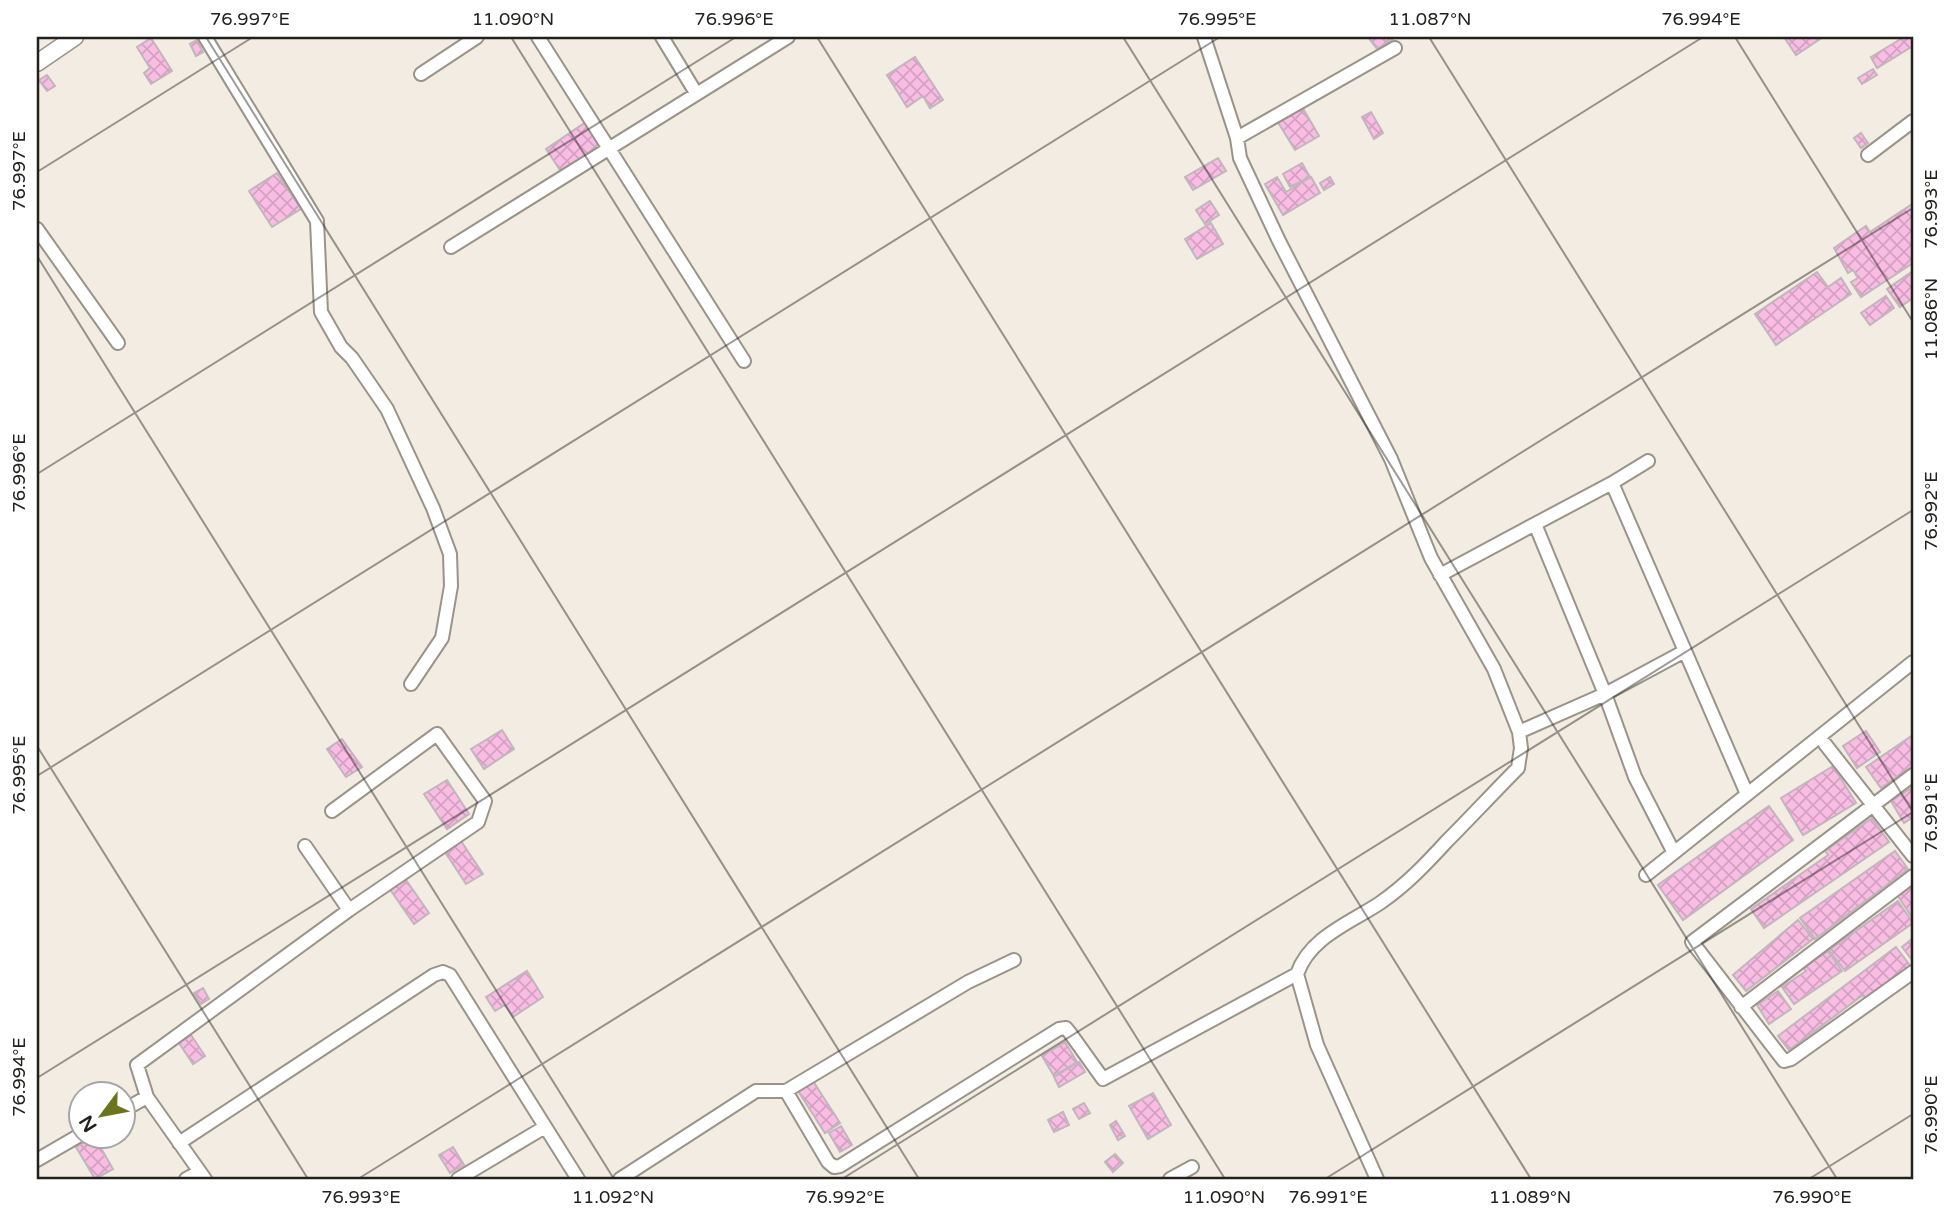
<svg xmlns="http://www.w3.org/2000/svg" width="1950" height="1216" font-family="'Varela Round',sans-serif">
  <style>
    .building { fill: url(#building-cross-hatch); stroke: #c1b6bc; stroke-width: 2 }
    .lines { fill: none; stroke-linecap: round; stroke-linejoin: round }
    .minor-casing { stroke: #9a938a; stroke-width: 16 }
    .tertiary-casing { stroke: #9a938a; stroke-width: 19 }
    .minor { stroke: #fff; stroke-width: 12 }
    .tertiary { stroke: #fff; stroke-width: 16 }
    .ticks { fill: none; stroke: #23211d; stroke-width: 2; stroke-opacity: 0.45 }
    .neatline { fill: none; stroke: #23211d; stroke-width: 2.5 }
    .ticks-label { font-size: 18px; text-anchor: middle; fill: #23211d }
  </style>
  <defs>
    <pattern id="building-cross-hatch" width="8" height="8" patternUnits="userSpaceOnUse" patternTransform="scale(1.75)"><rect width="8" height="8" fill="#f9bce3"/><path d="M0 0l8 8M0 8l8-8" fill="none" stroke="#d5a1c2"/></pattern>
  </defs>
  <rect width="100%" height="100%" fill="#f3ece2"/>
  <!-- building -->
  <path class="building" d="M1368,37H1396L1377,49Z
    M1784,37H1823L1796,55Z
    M1904,37H1913V46L1877,68L1871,57Z
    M151,38L172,71L151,84L144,73L150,68L137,47Z
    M197,40L203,52L196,56L190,44Z
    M915,57L943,100L930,108L923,96L907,107L887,75Z
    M1873,69L1877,75L1862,84L1858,78Z
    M47,75L55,86L47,91L39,80Z
    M1301,105L1319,136L1295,150L1276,119Z
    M1371,112L1383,133L1374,139L1362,117Z
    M589,120L603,142L592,149L594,152L562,173L546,149Z
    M1861,133L1868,143L1861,148L1854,138Z
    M1218,158L1226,171L1193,190L1185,177Z
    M1302,163L1310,177L1290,187L1283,174Z
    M277,173L301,209L272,227L249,191Z
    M1277,177L1286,192L1311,177L1320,193L1283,215L1265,184Z
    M1330,177L1334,184L1324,190L1320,183Z
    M1210,201L1219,215L1205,224L1196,210Z
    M1912,204L1913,263L1861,297L1851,282L1858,278L1853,270L1848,273L1834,248L1866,226L1870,232Z
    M1211,223L1223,244L1197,259L1185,239Z
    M1913,271V298L1900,307L1887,289Z
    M1817,272L1828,287L1841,278L1851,294L1776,345L1755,314Z
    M1886,296L1894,308L1870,325L1861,313Z
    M502,730L514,749L484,769L471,749Z
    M1866,731L1880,752L1857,768L1843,746Z
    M1913,735V766L1881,788L1866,767Z
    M342,739L362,767L346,777L327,749Z
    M1833,766L1856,803L1803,835L1781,798Z
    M447,780L469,814L447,829L424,794Z
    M1913,787V817L1904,823L1891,801Z
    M1769,806L1793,840L1683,920L1658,885Z
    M1872,818L1889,842L1764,928L1751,909L1828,855L1825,851Z
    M459,838L483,874L466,884L443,849Z
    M1895,851L1908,869L1815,939L1800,918Z
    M404,877L429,913L414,924L389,888Z
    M1913,885V919L1898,896Z
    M1898,901L1913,923L1845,971L1829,950Z
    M1798,920L1813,939L1746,991L1733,975Z
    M1913,938V961L1902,947Z
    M1896,947L1912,968L1867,1001L1863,995L1789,1050L1778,1036Z
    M1828,951L1842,971L1794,1004L1782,987L1806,971L1803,968Z
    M527,971L543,997L513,1017L505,1005L495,1011L486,997Z
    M203,988L209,999L201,1004L194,993Z
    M1778,991L1791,1009L1769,1024L1757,1005Z
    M191,1035L205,1056L193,1064L179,1043Z
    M1065,1042L1077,1062L1054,1076L1042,1056Z
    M1079,1062L1085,1072L1059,1087L1054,1077Z
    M813,1081L840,1123L825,1133L798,1091Z
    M1153,1093L1171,1125L1148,1139L1129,1106Z
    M1084,1103L1090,1113L1079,1119L1073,1109Z
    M1063,1112L1069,1125L1054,1132L1048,1120Z
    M1116,1121L1125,1136L1118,1140L1110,1125Z
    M841,1126L852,1145L840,1152L829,1133Z
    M94,1136L113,1169L95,1179L76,1147Z
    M453,1147L464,1165L450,1173L439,1155Z
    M1115,1154L1123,1163L1113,1172L1105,1162Z"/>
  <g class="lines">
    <defs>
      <path id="minor" d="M205,37L317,221L321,312L341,347L352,358L387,409L433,508L450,554L451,586L442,638L411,684
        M538,37L744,361
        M662,37L696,93
        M1204,37L1237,138L1240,158L1279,241L1391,459L1431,558L1494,669L1519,732L1521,748L1518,768C1494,792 1471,817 1447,841C1426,864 1406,885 1380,903C1350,923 1310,937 1297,974L1317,1045L1377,1179
        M421,74L477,37
        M1237,138L1395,48
        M1868,155L1913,121
        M37,229L118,343
        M451,247L788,37
        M1612,483L1685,651
        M1535,524L1612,483L1648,461
        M1440,575L1535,524L1605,694L1635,777L1674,853
        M1519,732L1605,694L1685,651L1747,794
        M1825,744L1913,856
        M1913,775L1692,942L1784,1061L1791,1059L1913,972
        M305,846L349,910
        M1646,875L1913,662
        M1741,1007L1913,876
        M786,1091L828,1162L834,1167L840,1166L1059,1029L1066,1028L1070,1033L1103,1079L1297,974
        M122,1111L147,1097
        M179,1143L434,975L443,972L450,975L578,1179
        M37,1160L80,1135
        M186,1179L199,1172
        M205,1179L147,1097L137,1065L349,910L478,822L485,801L437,734L332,811
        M458,1179L545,1127
        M620,1179L756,1091H786L968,982L1014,960
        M1170,1179L1192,1167"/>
      <path id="tertiary" d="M37,63L75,37"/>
    </defs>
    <!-- minor casing -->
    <use href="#minor" class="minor-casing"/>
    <!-- tertiary casing -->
    <use href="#tertiary" class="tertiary-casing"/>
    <!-- minor -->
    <use href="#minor" class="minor"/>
    <!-- tertiary -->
    <use href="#tertiary" class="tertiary"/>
  </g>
  <!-- ticks -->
  <path class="ticks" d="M206,37L919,1179M511,37L1225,1179M817,37L1531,1179M1123,37L1837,1179M1429,37L1913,812M1735,37L1913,322M37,172L253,37M37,256L614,1179M37,474L736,37M37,746L308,1179M37,776L1220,37M37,1078L1703,37M358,1179L1913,208M842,1179L1913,510M1325,1179L1913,812M1809,1179L1913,1114"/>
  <!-- border -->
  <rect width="1950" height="1216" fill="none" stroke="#ffffff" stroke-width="77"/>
  <!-- north arrow -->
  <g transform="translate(102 1115) rotate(238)"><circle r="33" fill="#ffffff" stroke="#a7a6a5" stroke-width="2"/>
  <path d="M0-5L12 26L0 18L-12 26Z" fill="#6c751e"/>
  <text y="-10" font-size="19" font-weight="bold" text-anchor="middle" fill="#23211d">N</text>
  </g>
  <rect x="38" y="38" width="1874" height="1140" class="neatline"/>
  <g class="ticks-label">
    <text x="250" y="25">76.997°E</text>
    <text x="513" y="25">11.090°N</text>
    <text x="734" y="25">76.996°E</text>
    <text x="1217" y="25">76.995°E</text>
    <text x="1430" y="25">11.087°N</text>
    <text x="1701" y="25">76.994°E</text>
    <text transform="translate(19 171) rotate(-90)" y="6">76.997°E</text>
    <text transform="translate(1931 209) rotate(-90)" y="6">76.993°E</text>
    <text transform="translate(1931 319) rotate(-90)" y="6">11.086°N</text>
    <text transform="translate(19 473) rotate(-90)" y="6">76.996°E</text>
    <text transform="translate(1931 511) rotate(-90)" y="6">76.992°E</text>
    <text transform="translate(19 775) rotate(-90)" y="6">76.995°E</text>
    <text transform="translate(1931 813) rotate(-90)" y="6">76.991°E</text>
    <text transform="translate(19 1077) rotate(-90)" y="6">76.994°E</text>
    <text transform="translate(1931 1115) rotate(-90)" y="6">76.990°E</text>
    <text x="361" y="1203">76.993°E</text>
    <text x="613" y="1203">11.092°N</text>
    <text x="845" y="1203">76.992°E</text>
    <text x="1224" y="1203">11.090°N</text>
    <text x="1328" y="1203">76.991°E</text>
    <text x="1530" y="1203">11.089°N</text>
    <text x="1812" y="1203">76.990°E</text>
  </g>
</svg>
